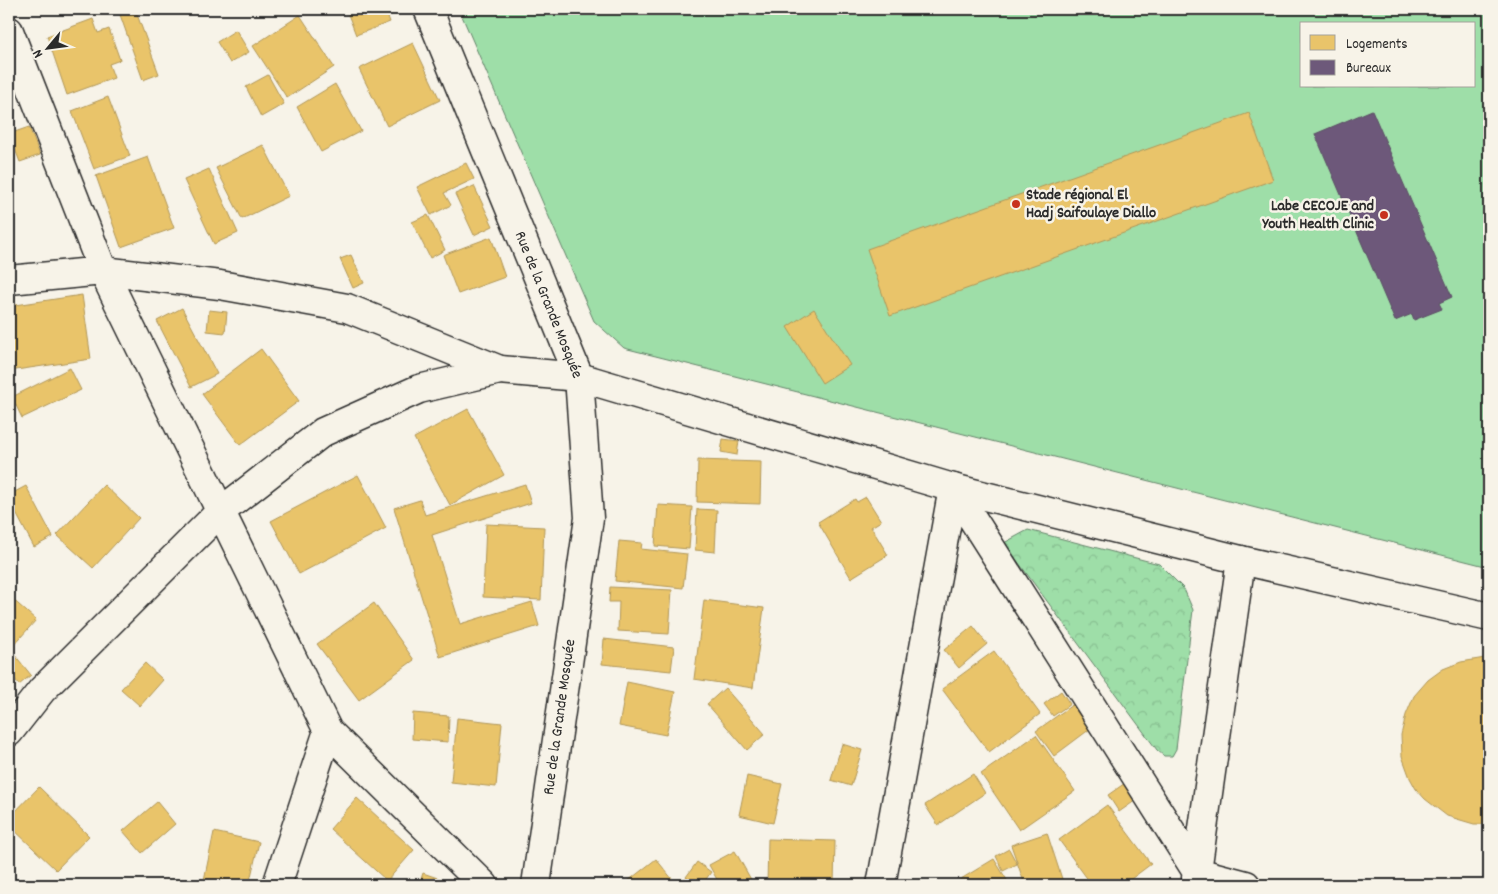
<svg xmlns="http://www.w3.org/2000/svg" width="1498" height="894" font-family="Dekko,sans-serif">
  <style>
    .forest { fill: url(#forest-crowns); stroke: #64846a }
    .garden { fill: #9edea8; stroke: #64846a; fill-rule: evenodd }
    .homes { fill: #e9c46a; stroke: #b09657 }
    .offices { fill: #6d597a; stroke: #594b62 }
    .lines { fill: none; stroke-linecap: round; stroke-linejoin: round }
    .street-casing { stroke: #2b2b2b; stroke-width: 31 }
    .secondary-casing { stroke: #2b2b2b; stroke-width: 31 }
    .street { stroke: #f7f3e8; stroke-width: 28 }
    .secondary { stroke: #f7f3e8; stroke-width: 28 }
    .poi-dot { fill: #c8321e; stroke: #f7f3e8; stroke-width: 2 }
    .labels { text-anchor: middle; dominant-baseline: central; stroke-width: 5; stroke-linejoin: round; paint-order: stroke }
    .poi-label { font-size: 16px; font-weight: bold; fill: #2b2b2b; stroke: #f7f3e8; text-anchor: start }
    .street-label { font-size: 16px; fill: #2b2b2b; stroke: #f7f3e8 }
  </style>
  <defs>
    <pattern id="forest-crowns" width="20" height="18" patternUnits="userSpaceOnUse" patternTransform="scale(1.25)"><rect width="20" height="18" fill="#9edea8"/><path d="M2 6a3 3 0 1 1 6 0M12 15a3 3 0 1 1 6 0" fill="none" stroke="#88bf91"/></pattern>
  </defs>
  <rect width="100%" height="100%" fill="#f7f3e8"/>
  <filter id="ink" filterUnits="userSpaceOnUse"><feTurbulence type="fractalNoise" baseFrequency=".02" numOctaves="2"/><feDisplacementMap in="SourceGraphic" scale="10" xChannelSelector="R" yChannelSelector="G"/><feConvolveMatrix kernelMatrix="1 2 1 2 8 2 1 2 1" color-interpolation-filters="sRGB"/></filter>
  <g filter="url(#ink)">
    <!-- forest -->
    <path class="forest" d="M1028,530L1159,564L1184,589L1193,610L1176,749L1172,756H1164L1157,750L1004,543Z"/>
    <!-- garden -->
    <path class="garden" d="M459,9H1489V567L624,348L594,321ZM1302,24H1474V86H1302Z"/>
    <!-- homes -->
    <path class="homes" d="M118,9H135L159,74L143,80Z
      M346,9H385L390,22L356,35Z
      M300,15L334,67L287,98L253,46Z
      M93,19L98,33L109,29L120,60L109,64L114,78L67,95L47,36Z
      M236,30L249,52L230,63L217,42Z
      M413,43L440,100L387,126L359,69Z
      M268,75L284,104L261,117L246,87Z
      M335,84L361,131L321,152L297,107Z
      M108,97L130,156L94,169L72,111Z
      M1249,113L1273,180L890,316L867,249Z
      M29,127L40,155L20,162L9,134Z
      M263,145L289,196L242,219L216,168Z
      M148,157L174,228L121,247L96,176Z
      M466,163L474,179L444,193L451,205L431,215L417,187Z
      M209,169L238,233L214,244L184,180Z
      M474,186L493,226L474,235L455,194Z
      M428,215L445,250L430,258L412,222Z
      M491,237L505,277L458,294L443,255Z
      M351,255L364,283L353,288L340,259Z
      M82,295L91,359L9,371V306Z
      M182,308L217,374L191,387L157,321Z
      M814,309L850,365L822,383L787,327Z
      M209,310L227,312L225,333L207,331Z
      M261,349L299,401L240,445L202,394Z
      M70,368L81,390L22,418L12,397Z
      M468,409L504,475L450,505L414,438Z
      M723,439L739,441L737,455L721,452Z
      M698,460L761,462L760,504L697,502Z
      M358,475L386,528L299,574L271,521Z
      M525,484L531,503L432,535L460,624L532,602L539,626L440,657L394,508L420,500L425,515Z
      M104,485L139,518L93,568L57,535Z
      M26,486L53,537L34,547L9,500V495Z
      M866,497L881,521L871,527L888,555L851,578L818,522L855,499L857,502Z
      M658,505L692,507L689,549L655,546Z
      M697,509L717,510L715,552L695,550Z
      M486,524L544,527L541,600L483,597Z
      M619,541L642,543L641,549L687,554L683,588L615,581Z
      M610,587L672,590L669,634L618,631L619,602H609Z
      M9,596L36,620L12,647L9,644Z
      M704,600L764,608L753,688L694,679Z
      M374,603L414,660L359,700L317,644Z
      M973,626L987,644L959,668L944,650Z
      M604,639L674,647L671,671L602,664Z
      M994,651L1040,714L989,752L942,689Z
      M14,654L31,675L19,685L9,671V657Z
      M1485,658L1489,659L1488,824H1474L1447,816L1425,799L1416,789L1410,778L1402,756L1401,735L1406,715L1414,696L1428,680L1443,669L1461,662Z
      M145,663L163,680L140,706L121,689Z
      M627,682L675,692L666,735L619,726Z
      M725,688L765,734L747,750L707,704Z
      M1061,691L1070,704L1053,716L1044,704Z
      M1072,705L1090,729L1054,756L1036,731Z
      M413,713L449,716L448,742L412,739Z
      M457,718L502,723L496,787L451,782Z
      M1036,735L1075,791L1019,830L981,774Z
      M842,744L862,750L851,786L831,780Z
      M973,774L985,793L938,825L925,805Z
      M747,776L782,784L773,823L739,815Z
      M1128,781L1139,798L1119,812L1108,795Z
      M39,787L89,836L56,870L9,825V818Z
      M357,798L414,850L387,881L330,829Z
      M157,802L175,824L142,853L123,831Z
      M1107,805L1151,864L1123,885H1092L1059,840Z
      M214,832L259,842L249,885H203Z
      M1047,833L1064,885H1025L1011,845Z
      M768,839L835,841L834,885H767Z
      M1009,849L1017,864L1003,871L996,856Z
      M735,851L754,885H720L709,865Z
      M656,859L677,885H623Z
      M994,859L1010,885H951Z
      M697,862L711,872L702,885H697L686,877Z
      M423,873L458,885H419Z
      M9,876L20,885H9Z"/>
    <!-- offices -->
    <path class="offices" d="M1372,110L1452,297L1439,303L1442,309L1414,320L1412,314L1395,321L1315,134Z"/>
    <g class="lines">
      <defs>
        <path id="street" d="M428,9L579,377L589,518L536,885
          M9,31L103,271L328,731L484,885
          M9,280L103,271L220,285L347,308L500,370
          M953,488L1197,872L1246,885
          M1196,878L1241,560
          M277,885L328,731
          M881,885L953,488"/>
        <path id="secondary" d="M9,732L42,690L220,512L323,432L419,389L500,370L579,377L953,488L1241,560L1489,617"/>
      </defs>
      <!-- street casing -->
      <use href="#street" class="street-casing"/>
      <!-- secondary casing -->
      <use href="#secondary" class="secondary-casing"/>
      <!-- street -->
      <use href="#street" class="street"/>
      <!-- secondary -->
      <use href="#secondary" class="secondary"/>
    </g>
  </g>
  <!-- markers -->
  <g class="poi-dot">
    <circle cx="1016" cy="204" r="5"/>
    <circle cx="1384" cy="215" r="5"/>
  </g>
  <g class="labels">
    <!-- poi labels -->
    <g class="poi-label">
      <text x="1026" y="195">Stade régional El<tspan x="1026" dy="18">Hadj Saifoulaye Diallo</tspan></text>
      <text x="1374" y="206" text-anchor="end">Labe CECOJE and<tspan x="1374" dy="18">Youth Health Clinic</tspan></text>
    </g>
    <!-- street labels -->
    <g class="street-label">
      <text transform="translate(548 305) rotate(68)">Rue de la Grande Mosquée</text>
      <text transform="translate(560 717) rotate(-82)">Rue de la Grande Mosquée</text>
    </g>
  </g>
  <!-- margin -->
  <rect width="1498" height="894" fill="none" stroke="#f7f3e8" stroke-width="30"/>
  <rect x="15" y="15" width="1468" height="864" fill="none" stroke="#2b2b2b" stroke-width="2" filter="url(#ink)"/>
  <!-- legend -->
  <rect x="1300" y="22" width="175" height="65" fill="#f7f3e8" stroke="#a5a39c"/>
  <rect x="1310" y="35" width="25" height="15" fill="#e9c46a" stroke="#a5a39c"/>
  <text x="1346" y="48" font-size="15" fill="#2b2b2b">Logements</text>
  <rect x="1310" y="60" width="25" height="15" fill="#6d597a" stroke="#a5a39c"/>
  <text x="1346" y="72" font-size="15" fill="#2b2b2b">Bureaux</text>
  <!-- north arrow -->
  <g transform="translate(48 48) rotate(241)" stroke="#f7f3e8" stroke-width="4" paint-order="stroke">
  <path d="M0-4L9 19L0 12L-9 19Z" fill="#2b2b2b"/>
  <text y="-8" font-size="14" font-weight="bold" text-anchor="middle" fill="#2b2b2b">N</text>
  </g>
</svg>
